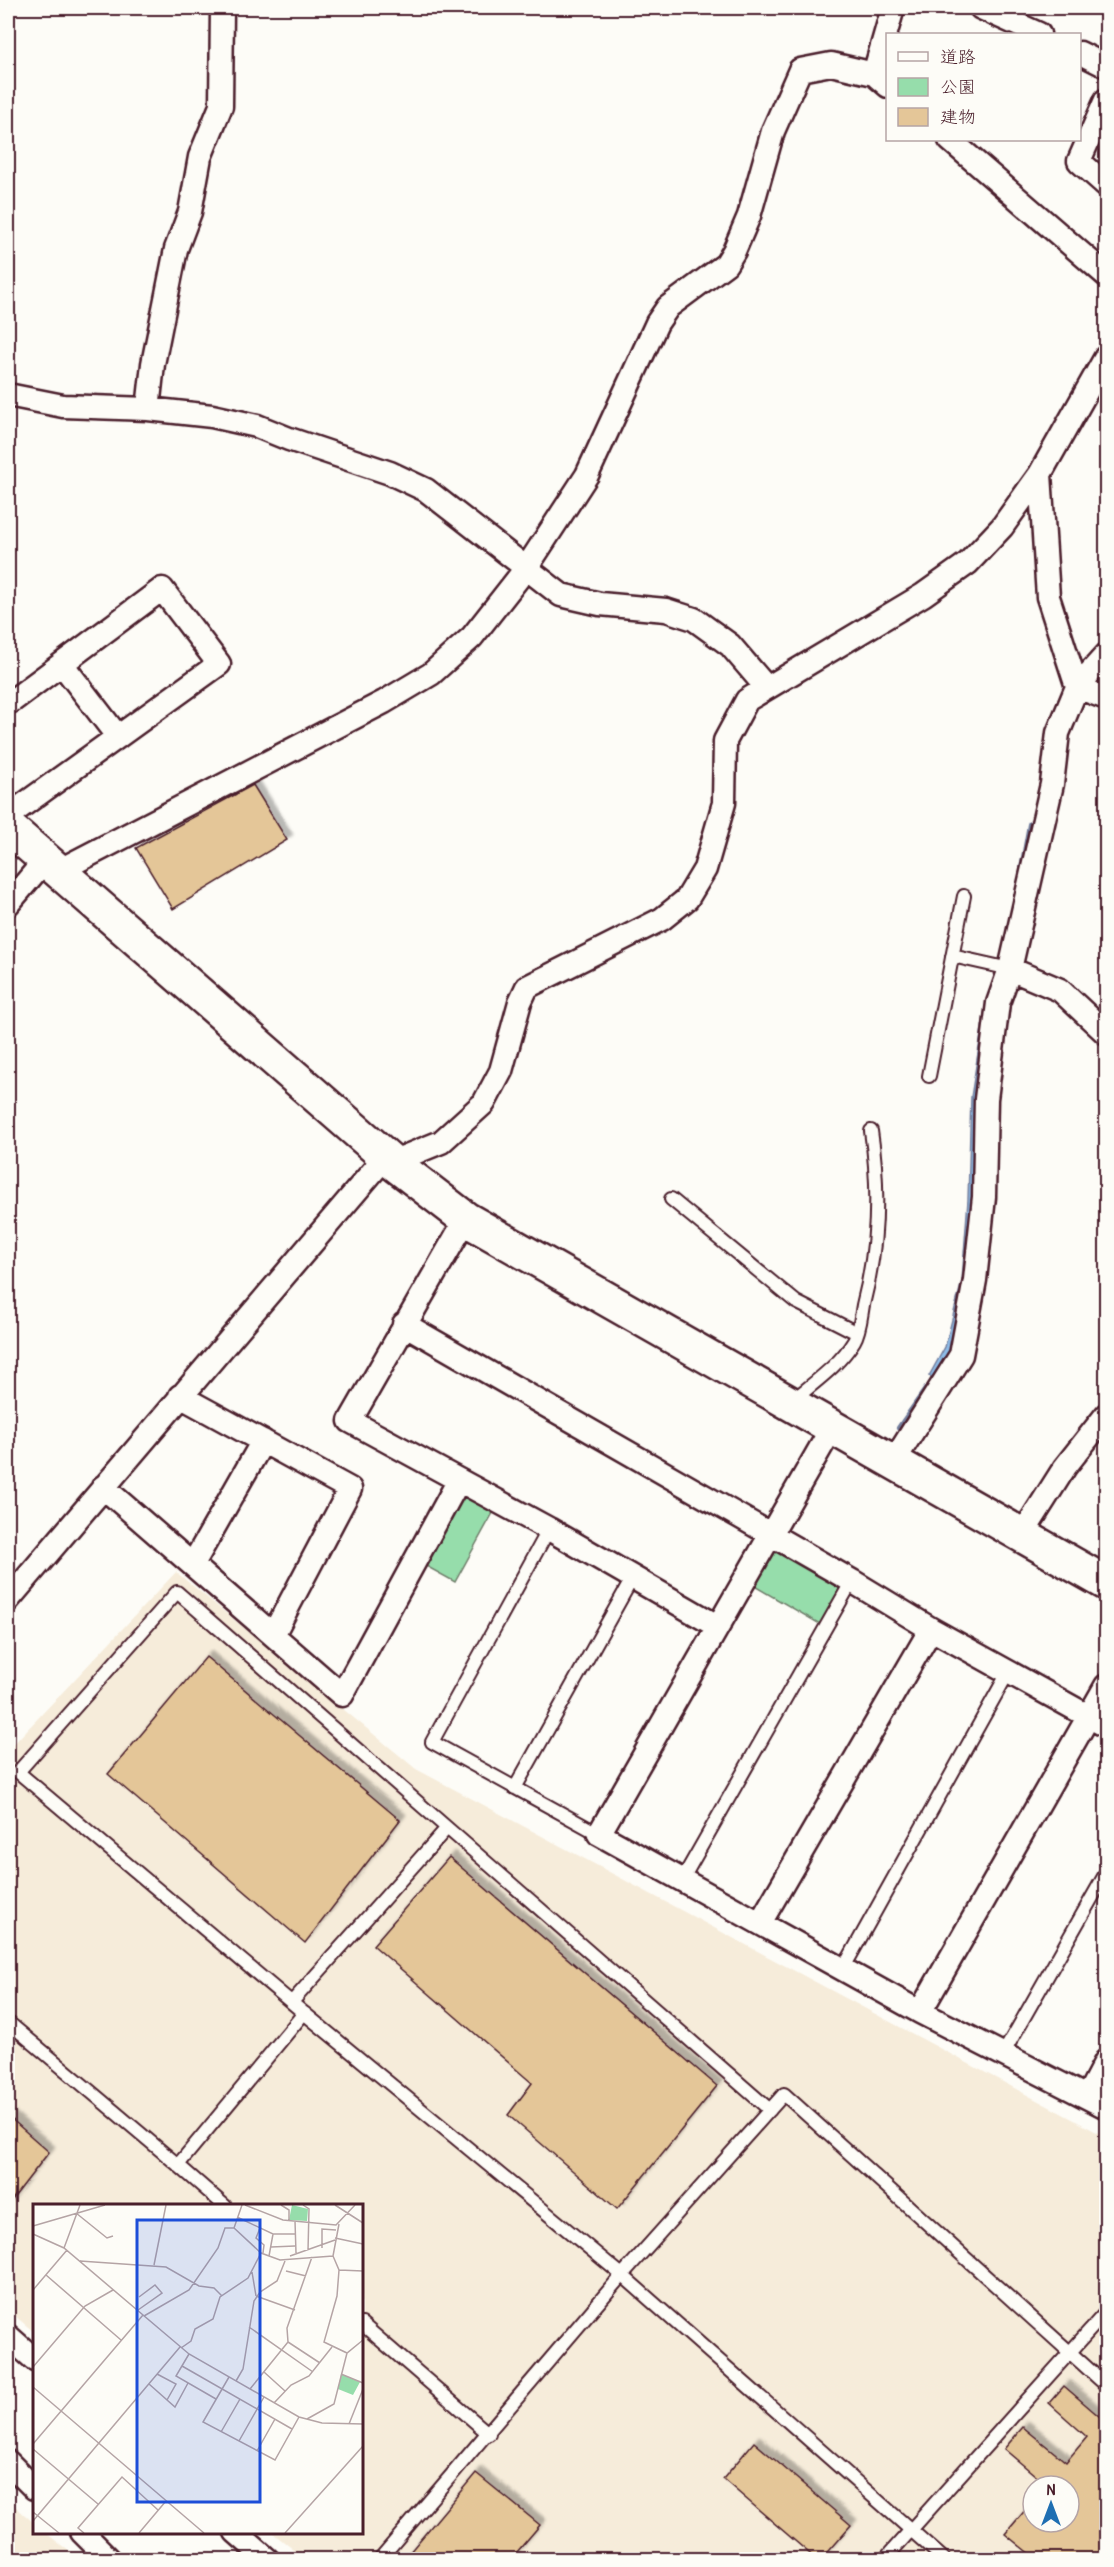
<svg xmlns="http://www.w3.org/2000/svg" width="1114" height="2567" font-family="'Patrick Hand','Klee One',sans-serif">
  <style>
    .built { fill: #f6ecda; fill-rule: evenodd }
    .green { fill: #96ddab; stroke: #707e6b; stroke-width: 1.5 }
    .water { fill: #8ebde9; stroke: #737e9d; stroke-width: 1.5 }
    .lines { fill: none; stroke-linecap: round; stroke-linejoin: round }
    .stream { stroke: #737e9d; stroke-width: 6 }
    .building { fill: #e4c698; stroke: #4a1f2b; stroke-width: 1.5; filter: url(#shadow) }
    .lane-casing { stroke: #4a1f2b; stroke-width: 16 }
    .street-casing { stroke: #4a1f2b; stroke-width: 27 }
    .secondary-casing { stroke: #4a1f2b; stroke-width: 38 }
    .lane { stroke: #fdfcf7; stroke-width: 12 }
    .street { stroke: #fdfcf7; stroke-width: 22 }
    .secondary { stroke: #fdfcf7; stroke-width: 33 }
    .inset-road { fill: none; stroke: #b5a4a5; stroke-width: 1.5 }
    .view { fill: #1d4ed8; fill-opacity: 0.15; stroke: #1d4ed8; stroke-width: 3 }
    .inset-edge { fill: none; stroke: #4a1f2b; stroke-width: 3 }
  </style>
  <defs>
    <filter id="shadow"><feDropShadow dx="5.5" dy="-5.5" stdDeviation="1.5" flood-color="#0004"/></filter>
  </defs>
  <rect width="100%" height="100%" fill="#fdfcf7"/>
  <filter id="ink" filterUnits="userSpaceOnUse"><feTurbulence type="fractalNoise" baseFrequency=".0167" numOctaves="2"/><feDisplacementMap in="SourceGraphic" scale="12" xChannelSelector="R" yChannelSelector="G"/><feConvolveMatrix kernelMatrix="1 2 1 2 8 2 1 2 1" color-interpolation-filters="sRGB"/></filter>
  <g filter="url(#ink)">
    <!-- built -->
    <path class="built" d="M176,1572L416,1769L1106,2137V2559H305L273,2533L362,2532V2206H34V2332L8,2310V1750ZM1033,2486H1069V2522H1033Z
      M8,2500L34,2523V2532L46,2533L79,2559H8Z"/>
    <!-- green -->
    <path class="green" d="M459,1480L499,1502L455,1582L415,1560Z
      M770,1534L852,1581L825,1627L744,1580Z"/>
    <!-- water -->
    <path class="water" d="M986,1003L994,1010L963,1320L940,1379L929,1376L945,1347L962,1281L968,1200L971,1097Z"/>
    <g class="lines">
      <!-- stream -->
      <path class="stream" d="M1022,868L1030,824
        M899,1428L927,1388"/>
    </g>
    <!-- building -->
    <path class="building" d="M253,785L287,840L173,909L136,848Z
      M206,1657L400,1820L305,1943L108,1774Z
      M449,1857L717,2086L617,2209L508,2115L532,2083L373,1945Z
      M8,2116L49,2152L8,2205Z
      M1064,2386L1107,2423V2559H1036L1005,2534L1033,2501V2522H1069V2486H1048L1004,2449L1023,2427L1066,2462L1087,2437L1049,2403Z
      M754,2442L851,2525L821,2559H816L723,2479Z
      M476,2473L540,2525L511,2559H404Z"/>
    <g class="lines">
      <defs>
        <path id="lane" d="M952,956L1010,969
          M929,1076L964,896
          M671,1199L796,1302L857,1333
          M791,1402C813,1383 839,1366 854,1341C860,1331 861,1316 863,1305C878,1247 880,1190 871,1131
          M549,1529L432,1742L599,1834
          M515,1788L633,1577
          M682,1880L852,1581
          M843,1969L1009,1671
          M292,2002L447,1828
          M304,2013L18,1772L177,1592L770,2110
          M8,2022L178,2165
          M1003,2054L1106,1873
          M225,2206L178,2165L304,2013L622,2275L945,2560
          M362,2324L489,2434
          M379,2560L622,2275L784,2094L1106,2385
          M884,2560L1106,2312"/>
        <path id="street" d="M981,8L1039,34
          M1080,53L1106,66
          M874,74L893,8
          M1106,100L1079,161L1106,185
          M950,140L1106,275
          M8,395L63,406L148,409L212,416L257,426L289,439L390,473L426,490L561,595L600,604L666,610L694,619L730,645L766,687
          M148,409L153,364L176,249L190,212L200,157L221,106L222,8
          M1040,474L1048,597L1077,687
          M62,664L118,737
          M1077,687L1106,698
          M8,816L219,664L162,589L12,701
          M60,870L384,702L431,674L472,637L527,567L587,475L657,323L668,307L726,264L734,251L749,216L773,131L800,70L831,64L874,74L888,86
          M8,904L46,859
          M1010,969L1060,990L1106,1033
          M392,1162L441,1142L484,1103L501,1071L520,1002L527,987L662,919L687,899L705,869L724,803L725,741L747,700L923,595L968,563L1002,527L1040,474L1106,357
          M466,1219L350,1421L549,1529L717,1626
          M404,1324L852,1581L931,1629L1106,1726
          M180,1396L350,1489L273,1635
          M833,1426L599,1834L920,2012L1106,2107
          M894,1461L961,1355L975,1280L984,1197L986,1099L998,1003L1010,969L1052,784L1058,733L1077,687L1106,655
          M103,1487L342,1695L459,1480
          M1022,1535L1065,1467L1106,1415
          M193,1564L263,1441
          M8,1600L386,1156
          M760,1923L931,1629
          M920,2012L1106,1686
          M1087,2097L1106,2061
          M8,2336L34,2359
          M8,2462L34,2488
          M82,2532L110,2560
          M236,2532L268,2560"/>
        <path id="secondary" d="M8,827L392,1162L466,1219L1106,1583"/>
      </defs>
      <!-- lane casing -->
      <use href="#lane" class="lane-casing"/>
      <!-- street casing -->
      <use href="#street" class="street-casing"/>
      <!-- secondary casing -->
      <use href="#secondary" class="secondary-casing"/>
      <!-- lane -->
      <use href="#lane" class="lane"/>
      <!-- street -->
      <use href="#street" class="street"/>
      <!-- secondary -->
      <use href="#secondary" class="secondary"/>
    </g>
  </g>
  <!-- overview -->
  <g transform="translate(33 2204)">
    <rect width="330" height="330" fill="#fdfcf7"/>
    <path d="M259,1L275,5L274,17L256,16ZM308,170L327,178L320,191L305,185Z" fill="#96ddab"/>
    <path class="inset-road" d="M212,1L250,16L303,21L322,1M248,1L256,6V17M270,1L276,5L275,47M302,1L330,19M43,9L74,34L80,32M204,13L240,30H262M262,17L263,49M306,20L300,52L306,66L304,92L291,138L314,149L330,136M0,22L72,1M201,24L209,1M227,24L223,34L231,41L230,49M0,30L31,44L156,150L266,213L289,219L330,220M302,34L330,40M238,43L262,42M31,44L47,1M289,44V25L303,26M236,52L240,30M257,52L302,36M47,57L133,63L166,82L181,84L189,92M121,61L133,1M306,66L330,67M253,67L273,72M219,68L223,92M13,71L88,136M0,86L34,46M223,92L262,106M105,106L129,89L122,81L106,93M111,112L156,86L185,44L192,24H201L228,49L247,56L300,52M216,123L280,168M255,138L287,159M148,144L158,137L162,125L180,115L187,93L215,74L228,49M156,150L143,172L183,195M149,162L259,225M0,163L52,102L80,86M231,168L252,187M124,170L143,180L134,196M308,170L330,179M196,173L170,218L242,256L266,213M203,177L210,165L221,97L227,88L244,77L252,57M116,180L142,203L155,179M0,183L171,329M217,185L255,138L254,124L279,53M241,199L258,181L276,172L299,143M274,215L301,200L314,149M316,220L330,185M188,228L207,195M206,237L231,193M0,240L110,111M0,245L65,300M224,247L242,215M0,308L26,329M0,317L147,143M51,329L45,324L89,273L125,306M106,329L133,297M252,329L330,242"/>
    <path class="view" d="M104,16H227V298H104Z"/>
    <rect width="330" height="330" class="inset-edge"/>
  </g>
  <!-- margin -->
  <rect width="1114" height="2567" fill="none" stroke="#fdfcf7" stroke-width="30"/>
  <rect x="15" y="15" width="1084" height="2537" fill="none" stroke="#4a1f2b" stroke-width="2" filter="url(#ink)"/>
  <!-- legend -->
  <rect x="886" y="33" width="195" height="108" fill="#fdfcf7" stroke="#b5a4a5" stroke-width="1.5"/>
  <rect x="898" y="52" width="30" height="9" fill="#fdfcf7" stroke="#b5a4a5" stroke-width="1.5"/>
  <text x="940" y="63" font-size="18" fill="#4a1f2b">道路</text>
  <rect x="898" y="78" width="30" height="18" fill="#96ddab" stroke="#b5a4a5" stroke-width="1.5"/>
  <text x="940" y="93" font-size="18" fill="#4a1f2b">公園</text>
  <rect x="898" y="108" width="30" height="18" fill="#e4c698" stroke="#b5a4a5" stroke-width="1.5"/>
  <text x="940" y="123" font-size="18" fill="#4a1f2b">建物</text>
  <!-- north arrow -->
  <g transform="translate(1051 2504)"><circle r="28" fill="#fdfcf7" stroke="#b5a4a5" stroke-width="1.5"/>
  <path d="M0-4.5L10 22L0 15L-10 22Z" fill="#1f6fb2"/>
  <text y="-9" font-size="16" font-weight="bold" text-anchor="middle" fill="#4a1f2b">N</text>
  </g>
</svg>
